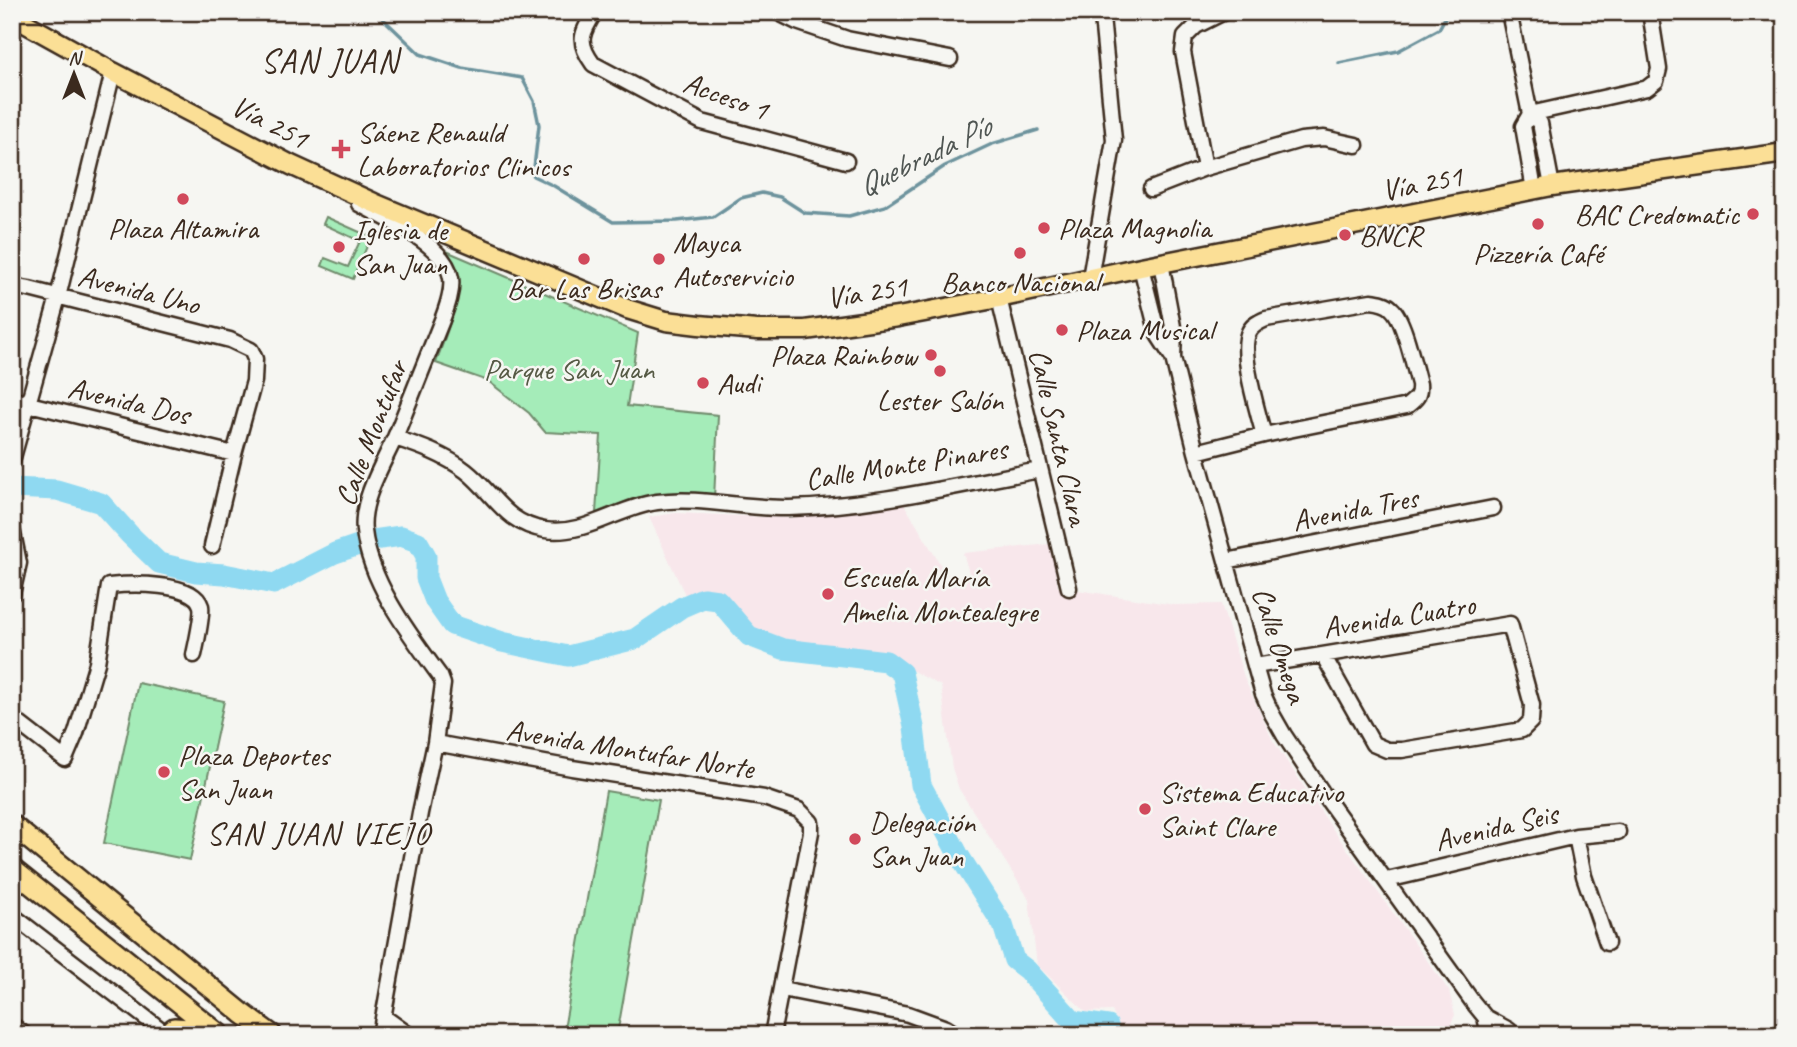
<svg xmlns="http://www.w3.org/2000/svg" width="1797" height="1047" font-family="Caveat,sans-serif">
  <style>
    .built { fill: #f8e7eb }
    .green { fill: #a5ecb9; stroke: #708b6c; stroke-width: 2 }
    .lines { fill: none; stroke-linecap: round; stroke-linejoin: round }
    .stream { stroke: #6d939d; stroke-width: 3.5 }
    .river { stroke: #8fd9f1; stroke-width: 21 }
    .minor-casing { stroke: #3b2a1e; stroke-width: 19 }
    .major-casing { stroke: #3b2a1e; stroke-width: 23 }
    .highway-casing { stroke: #3b2a1e; stroke-width: 24 }
    .minor { stroke: #f6f6f2; stroke-width: 14 }
    .major { stroke: #fbdf96; stroke-width: 18 }
    .highway { stroke: #fbdf96; stroke-width: 19 }
    .poi-dot { fill: #d1495b; stroke: #f6f6f2; stroke-width: 2.5 }
    .labels { text-anchor: middle; dominant-baseline: central; stroke-width: 5; stroke-linejoin: round; paint-order: stroke }
    .street-label { font-size: 30px; fill: #3b2a1e; stroke: #f6f6f2 }
    .poi-label { font-size: 30px; fill: #3b2a1e; stroke: #f6f6f2; text-anchor: start }
    .park-label { font-size: 30px; fill: #565a45; stroke: #f6f6f2 }
    .water-label { font-size: 32px; font-style: italic; fill: #505653; stroke: #f6f6f2 }
    .neighbourhood-label { font-size: 32px; letter-spacing: 2px; fill: #3b2a1e; stroke: #f6f6f2 }
    .quarter-label { font-size: 33px; letter-spacing: 2px; fill: #3b2a1e; stroke: #f6f6f2 }
  </style>
  <rect width="100%" height="100%" fill="#f6f6f2"/>
  <filter id="ink" filterUnits="userSpaceOnUse"><feTurbulence type="fractalNoise" baseFrequency=".0143" numOctaves="2"/><feDisplacementMap in="SourceGraphic" scale="14" xChannelSelector="R" yChannelSelector="G"/><feConvolveMatrix kernelMatrix="1 2 1 2 8 2 1 2 1" color-interpolation-filters="sRGB"/></filter>
  <g filter="url(#ink)">
    <!-- built -->
    <path class="built" d="M904,504L946,574L971,579L963,553L1050,544L1058,587L1175,605L1221,604L1245,680L1273,741L1332,828L1449,991L1455,1015L1446,1035H1124L1112,1011L1086,1012L1037,965L1029,899L959,789L952,768L941,686L876,651L795,642L754,630L720,596L702,592L686,597L649,517L676,513L790,518Z"/>
    <!-- green -->
    <path class="green" d="M326,217L371,237L353,279L322,266L325,258L348,267L360,241L323,224Z
      M444,250L638,333L627,406L718,415L714,499C670,496 638,494 596,513L601,435L545,432L529,413L488,381L436,363C443,341 465,291 457,269C454,263 448,256 444,250Z
      M138,683L224,701L190,860L104,843Z
      M606,791L659,800L617,1035H563Z"/>
    <g class="lines">
      <!-- stream -->
      <path class="stream" d="M376,12L420,54L462,68L522,78L534,101L539,125L533,176L554,186L613,222L677,221L713,217L741,198L762,193L780,197L805,213L849,216L885,206L945,166L992,144L1038,130
        M1339,63L1398,51L1439,29L1448,12"/>
      <!-- river -->
      <path class="river" d="M12,488L57,490L101,503L130,535L159,563L196,572L224,574L274,584L335,553L373,540L401,536L418,542L426,556V578L435,601L452,625L502,642L568,656L635,639L682,607L703,598L718,600L749,636L783,649L886,661L902,673L914,727L921,785L958,854L1003,925L1014,960L1027,970L1073,1021L1108,1026L1111,1035"/>
      <defs>
        <path id="minor" d="M595,12C581,34 577,42 593,64L702,122L846,161
          M777,12L797,22L847,39L950,59
          M1509,12L1530,114
          M1530,114L1647,88L1656,81L1659,69L1650,12
          M1530,114L1523,126L1534,190
          M1530,114L1540,123L1552,186
          M1205,168L1183,52L1185,37L1196,26L1224,12
          M1151,189L1205,168L1301,140L1324,138L1356,145
          M359,204C386,219 446,245 451,278C453,291 447,307 442,320C427,358 411,397 396,435C384,463 360,500 364,531C370,583 410,635 440,676L443,684L435,743L420,813L380,1035
          M1161,263L1174,332L1173,358L1196,452L1255,666L1263,694L1272,714L1284,735L1322,792L1472,1001L1485,1017L1509,1030
          M1141,267L1158,335L1173,358
          M1090,278L1114,140L1102,17
          M12,286L29,289L230,340L251,350L255,359L254,381L234,454L212,546
          M999,298L1069,588
          M12,398L29,404L234,454
          M395,438C420,446 445,455 466,471C495,494 504,523 545,530C585,536 619,507 657,502C700,496 745,509 789,508C874,506 957,485 1040,470
          M1196,452L1264,435L1407,406C1416,399 1420,396 1419,384C1414,367 1404,319 1392,309C1387,303 1379,302 1371,301L1266,319C1259,322 1252,325 1249,332C1239,350 1258,414 1264,435
          M12,461L58,297L113,72
          M12,528L19,563L12,594
          M1226,561L1493,508
          M1255,666L1510,624L1532,705L1531,721L1522,730L1402,750H1387L1373,744L1323,655
          M12,718L65,759L76,733L97,663L109,586C129,584 194,581 201,606C203,615 196,645 194,655
          M435,743L572,768L764,798L799,810L811,822V832L772,1035
          M1576,836L1584,876L1607,943
          M1387,880L1576,836L1618,832
          M12,915L168,1035
          M782,989L908,1014L946,1028L957,1035
          M384,1017L409,1035
          M1485,1017L1489,1035
          M12,1025L25,1035"/>
        <path id="major" d="M12,16L113,72L291,165L374,203L627,309L666,321L699,325L757,330H805L898,317L999,298L1141,267L1552,186L1785,153"/>
        <path id="highway" d="M12,825L242,1013L272,1035
          M12,869L220,1035
          M167,1034L174,1028L190,1029L207,1035"/>
      </defs>
      <!-- minor casing -->
      <use href="#minor" class="minor-casing"/>
      <!-- major casing -->
      <use href="#major" class="major-casing"/>
      <!-- highway casing -->
      <use href="#highway" class="highway-casing"/>
      <!-- minor -->
      <use href="#minor" class="minor"/>
      <!-- major -->
      <use href="#major" class="major"/>
      <!-- highway -->
      <use href="#highway" class="highway"/>
    </g>
  </g>
  <!-- markers -->
  <g class="poi-dot">
    <path d="M337.5 138.5h7v7h7v7h-7v7h-7v-7h-7v-7h7z"/>
    <circle cx="183" cy="199" r="7"/>
    <circle cx="1753" cy="214" r="7"/>
    <circle cx="1538" cy="224" r="7"/>
    <circle cx="1044" cy="228" r="7"/>
    <circle cx="1345" cy="235" r="7"/>
    <circle cx="339" cy="247" r="7"/>
    <circle cx="1020" cy="253" r="7"/>
    <circle cx="584" cy="259" r="7"/>
    <circle cx="659" cy="259" r="7"/>
    <circle cx="1062" cy="330" r="7"/>
    <circle cx="931" cy="355" r="7"/>
    <circle cx="940" cy="371" r="7"/>
    <circle cx="703" cy="383" r="7"/>
    <circle cx="828" cy="594" r="7"/>
    <circle cx="164" cy="772" r="7"/>
    <circle cx="1145" cy="809" r="7"/>
    <circle cx="855" cy="839" r="7"/>
  </g>
  <g class="labels">
    <!-- street labels -->
    <g class="street-label">
      <text transform="translate(726 96) rotate(20)">Acceso 1</text>
      <text transform="translate(270 122) rotate(27)">Vía 251</text>
      <text transform="translate(1422 183) rotate(-11)">Vía 251</text>
      <text transform="translate(139 290) rotate(14)">Avenida Uno</text>
      <text transform="translate(867 292) rotate(-9)">Vía 251</text>
      <text transform="translate(129 401) rotate(13)">Avenida Dos</text>
      <text transform="translate(371 433) rotate(-69)">Calle Montufar</text>
      <text transform="translate(1059 437) rotate(77)">Calle Santa Clara</text>
      <text transform="translate(906 464) rotate(-9)">Calle Monte Pinares</text>
      <text transform="translate(1355 509) rotate(-11)">Avenida Tres</text>
      <text transform="translate(1399 616) rotate(-9)">Avenida Cuatro</text>
      <text transform="translate(1280 645) rotate(72)">Calle Omega</text>
      <text transform="translate(630 749) rotate(9)">Avenida Montufar Norte</text>
      <text transform="translate(1496 827) rotate(-13)">Avenida Seis</text>
    </g>
    <!-- poi labels -->
    <g class="poi-label">
      <text x="357" y="132">Sáenz Renauld<tspan x="357" dy="34">Laboratorios Clinicos</tspan></text>
      <text x="1739" y="214" text-anchor="end">BAC Credomatic</text>
      <text x="183" y="228" text-anchor="middle">Plaza Altamira</text>
      <text x="1058" y="228">Plaza Magnolia</text>
      <text x="353" y="230">Iglesia de<tspan x="353" dy="34">San Juan</tspan></text>
      <text x="1359" y="235">BNCR</text>
      <text x="673" y="242">Mayca<tspan x="673" dy="34">Autoservicio</tspan></text>
      <text x="1538" y="253" text-anchor="middle">Pizzería Café</text>
      <text x="1020" y="282" text-anchor="middle">Banco Nacional</text>
      <text x="584" y="288" text-anchor="middle">Bar Las Brisas</text>
      <text x="1076" y="330">Plaza Musical</text>
      <text x="917" y="355" text-anchor="end">Plaza Rainbow</text>
      <text x="717" y="383">Audi</text>
      <text x="940" y="400" text-anchor="middle">Lester Salón</text>
      <text x="842" y="577">Escuela María<tspan x="842" dy="34">Amelia Montealegre</tspan></text>
      <text x="178" y="755">Plaza Deportes<tspan x="178" dy="34">San Juan</tspan></text>
      <text x="1159" y="792">Sistema Educativo<tspan x="1159" dy="34">Saint Clare</tspan></text>
      <text x="869" y="822">Delegación<tspan x="869" dy="34">San Juan</tspan></text>
    </g>
    <!-- park labels -->
    <g class="park-label">
      <text x="569" y="369">Parque San Juan</text>
    </g>
    <!-- water labels -->
    <g class="water-label">
      <text transform="translate(924 156) rotate(-26)">Quebrada Pío</text>
    </g>
    <!-- neighbourhood labels -->
    <g class="neighbourhood-label">
      <text x="319" y="833">SAN JUAN VIEJO</text>
    </g>
    <!-- quarter labels -->
    <g class="quarter-label">
      <text x="330" y="61">SAN JUAN</text>
    </g>
  </g>
  <!-- margin -->
  <rect width="1797" height="1047" fill="none" stroke="#f6f6f2" stroke-width="42"/>
  <rect x="21" y="21" width="1755" height="1005" fill="none" stroke="#3b2a1e" stroke-width="2.5" filter="url(#ink)"/>
  <!-- north arrow -->
  <g transform="translate(74 74)" stroke="#f6f6f2" stroke-width="5" paint-order="stroke">
  <path d="M0-5L12 26L0 18L-12 26Z" fill="#3b2a1e"/>
  <text y="-10" font-size="19" font-weight="bold" text-anchor="middle" fill="#3b2a1e">N</text>
  </g>
</svg>
